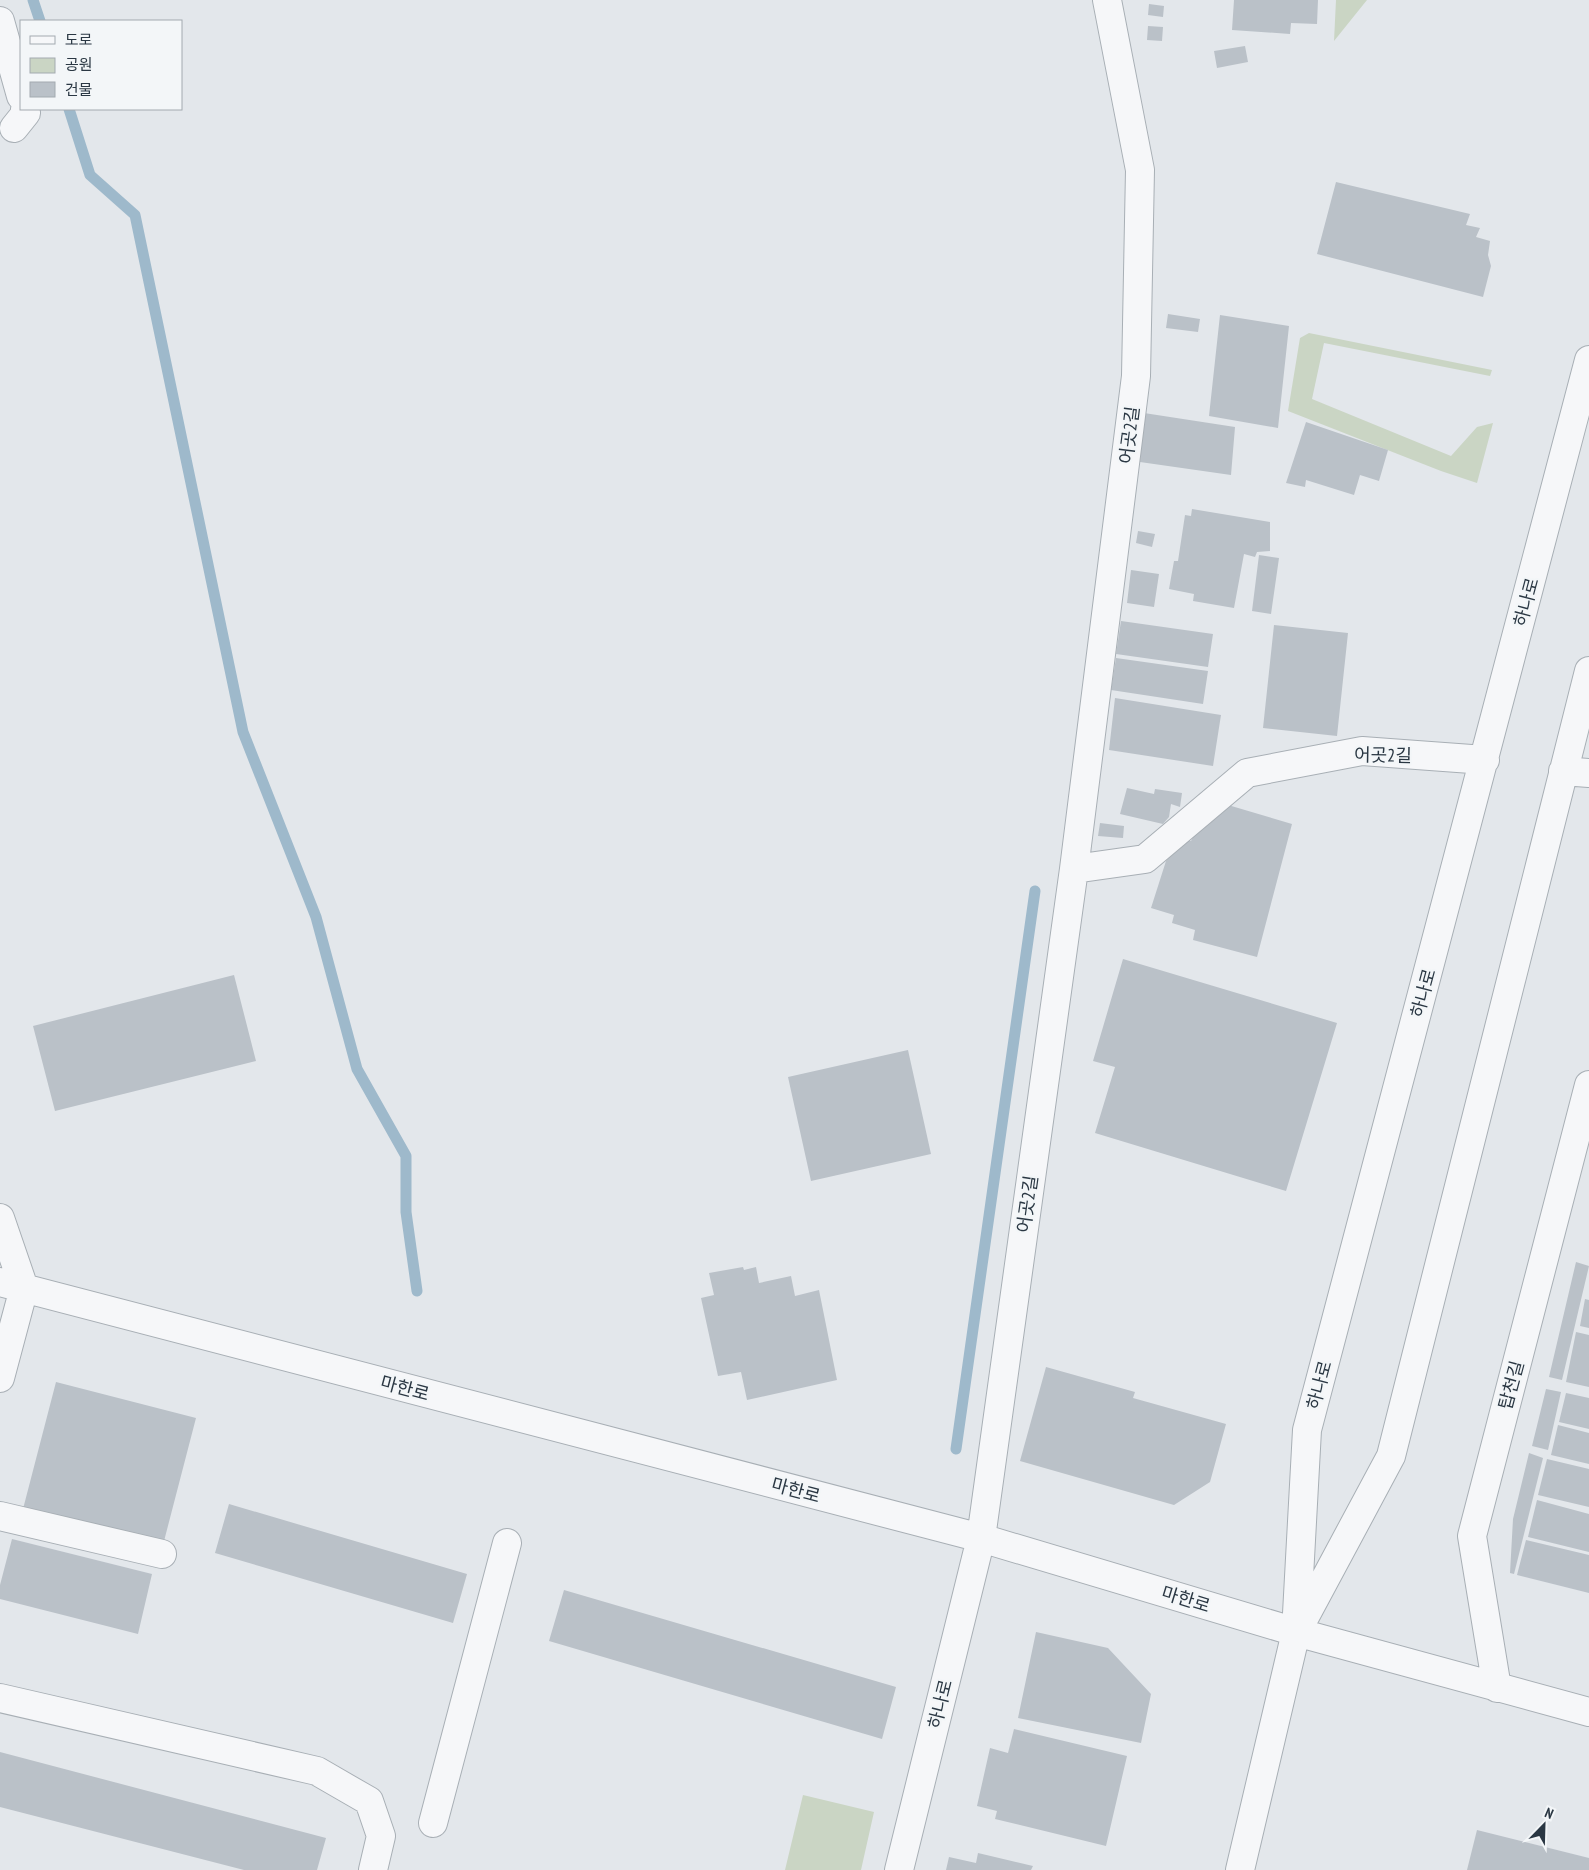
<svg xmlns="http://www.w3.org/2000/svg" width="1589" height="1870" font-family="'PT Sans Narrow','Noto Sans KR',sans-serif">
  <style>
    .green { fill: #cad5c4 }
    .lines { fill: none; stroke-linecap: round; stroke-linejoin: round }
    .stream { stroke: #9eb9cb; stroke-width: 11 }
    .building { fill: #bac1c8 }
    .minor-casing { stroke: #a8afb5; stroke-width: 30 }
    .minor { stroke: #f6f7f9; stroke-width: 28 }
    .labels { text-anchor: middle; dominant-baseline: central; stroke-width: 4.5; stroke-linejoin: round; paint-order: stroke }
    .street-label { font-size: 18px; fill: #2a3743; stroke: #f3f6f8 }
  </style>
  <rect width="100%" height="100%" fill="#e3e7eb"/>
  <!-- green -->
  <path class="green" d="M1336,0H1367L1334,41Z
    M1309,333L1492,370L1490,376L1324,343L1312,399L1451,456L1477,427L1493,423L1477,483L1441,471L1288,411L1300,338Z
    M803,1795L874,1812L861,1870H785Z"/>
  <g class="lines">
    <!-- stream -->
    <path class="stream" d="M33,0L40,21
      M69,109L90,175L135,215L243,732L316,917L357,1069L406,1156V1212L417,1291
      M956,1449L1035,891"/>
  </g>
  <!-- building -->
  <path class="building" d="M1234,0H1318L1317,24L1291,23L1290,34L1232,30Z
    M1149,4L1164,6L1163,17L1148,15Z
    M1148,26L1163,27L1162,41L1147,40Z
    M1245,46L1248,62L1217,68L1214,51Z
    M1336,182L1470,214L1466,225L1480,228L1476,237L1490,241L1488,255L1491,266L1483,297L1317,254Z
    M1168,314L1200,319L1198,332L1166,328Z
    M1220,315L1289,326L1278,428L1209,416Z
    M1144,413L1235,427L1231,475L1140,462Z
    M1306,422L1388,450L1379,481L1360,475L1354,495L1306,480L1305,487L1286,483Z
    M1192,509L1270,522V551L1257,552L1255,557L1244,554L1234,608L1193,601L1194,594L1169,589L1174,561H1178L1185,515L1191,516Z
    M1138,531L1155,534L1152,547L1136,543Z
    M1259,555L1279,558L1271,614L1252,611Z
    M1131,570L1159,574L1154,607L1127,603Z
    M1121,621L1213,634L1208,667L1116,654Z
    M1274,625L1348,633L1337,736L1263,728Z
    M1116,658L1208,671L1203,704L1111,690Z
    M1115,698L1221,715L1213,766L1109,750Z
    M1127,788L1154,794L1155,789L1182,793L1180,807L1171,804L1169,817L1163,824L1120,814Z
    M1228,805L1292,824L1257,957L1193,940L1195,930L1172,923L1174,915L1151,908L1166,861L1184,840L1191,841L1194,835Z
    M1100,823L1124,826L1123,838L1098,836Z
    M1123,959L1337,1023L1286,1191L1095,1133L1115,1067L1093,1061Z
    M234,975L256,1061L55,1111L33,1026Z
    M908,1050L931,1154L811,1181L788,1077Z
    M1576,1262L1589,1266L1562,1380L1549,1377Z
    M743,1267L744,1270L756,1267L759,1283L791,1276L795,1296L819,1290L837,1380L747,1400L741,1372L718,1376L701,1298L714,1295L709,1273Z
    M1585,1299L1589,1300V1328L1580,1326Z
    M1576,1332L1589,1335V1387L1566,1382Z
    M1046,1367L1135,1392L1133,1398L1226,1424L1210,1482L1174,1505L1020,1461Z
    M56,1382L196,1418L163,1545L23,1509Z
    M1546,1389L1561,1392L1548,1450L1532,1446Z
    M1566,1393L1589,1398V1429L1559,1422Z
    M1558,1425L1589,1433V1464L1551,1455Z
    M1529,1453L1543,1458L1514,1574L1510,1573L1513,1519Z
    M1547,1459L1589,1469V1507L1538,1495Z
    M1537,1500L1589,1514V1552L1528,1537Z
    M229,1504L467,1574L453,1623L215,1553Z
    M12,1539L152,1574L138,1634L0,1599V1585Z
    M1526,1540L1589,1555V1593L1517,1575Z
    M564,1590L896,1687L882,1739L549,1641Z
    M1036,1632L1108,1648L1151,1694L1141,1743L1018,1718Z
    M1014,1729L1127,1756L1106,1846L995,1819L997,1811L977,1806L990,1748L1008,1753Z
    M0,1752L326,1838L317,1870H244L0,1807Z
    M1477,1830L1589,1858V1870H1467Z
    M978,1853L1033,1866L1031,1870H946L949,1857L976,1863Z"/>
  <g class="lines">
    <defs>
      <path id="minor" d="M0,21L21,96
        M14,128L26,113L25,109
        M1563,771L1589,773
        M1074,869L1145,859L1247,773L1362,751L1485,760
        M0,1218L24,1288L0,1378
        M0,1282L981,1538L1296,1632L1589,1712
        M0,1516L162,1554
        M1301,1624L1391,1456L1589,671
        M1497,1688L1472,1536L1589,1085
        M0,1698L317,1771L369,1801L381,1836L373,1870
        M433,1823L507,1543
        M899,1870L981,1538L1074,869L1136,376L1140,170L1107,0
        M1240,1870L1296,1632L1307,1430L1589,360"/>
    </defs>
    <!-- minor casing -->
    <use href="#minor" class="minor-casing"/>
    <!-- minor -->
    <use href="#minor" class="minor"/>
  </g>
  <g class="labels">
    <!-- street labels -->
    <g class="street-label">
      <text transform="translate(1129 435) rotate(-83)">어곳2길</text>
      <text transform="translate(1526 602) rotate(-75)">하나로</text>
      <text transform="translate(1383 755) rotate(1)">어곳2길</text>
      <text transform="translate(1423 993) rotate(-75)">하나로</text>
      <text transform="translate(1027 1204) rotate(-82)">어곳2길</text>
      <text transform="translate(1319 1385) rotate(-75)">하나로</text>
      <text transform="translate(1511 1385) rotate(-75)">탑천길</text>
      <text transform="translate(405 1388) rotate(15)">마한로</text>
      <text transform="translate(796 1490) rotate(15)">마한로</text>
      <text transform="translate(1186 1599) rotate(17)">마한로</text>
      <text transform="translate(940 1704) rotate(-76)">하나로</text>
    </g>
  </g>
  <!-- legend -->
  <rect x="20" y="20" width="162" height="90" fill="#f3f6f8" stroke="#a3aab0"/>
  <rect x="30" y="36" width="25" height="8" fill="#f6f7f9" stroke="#a3aab0"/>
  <text x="65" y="45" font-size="15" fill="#2a3743">도로</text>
  <rect x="30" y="58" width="25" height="15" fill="#cad5c4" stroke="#a3aab0"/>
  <text x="65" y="70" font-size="15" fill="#2a3743">공원</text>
  <rect x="30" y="82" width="25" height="15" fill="#bac1c8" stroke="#a3aab0"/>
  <text x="65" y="95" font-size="15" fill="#2a3743">건물</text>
  <!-- north arrow -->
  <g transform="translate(1544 1825) rotate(23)" stroke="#f3f6f8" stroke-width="4" paint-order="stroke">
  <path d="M0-4L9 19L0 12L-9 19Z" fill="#2a3743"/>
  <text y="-8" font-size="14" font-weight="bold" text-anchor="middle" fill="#2a3743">N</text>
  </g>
</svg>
